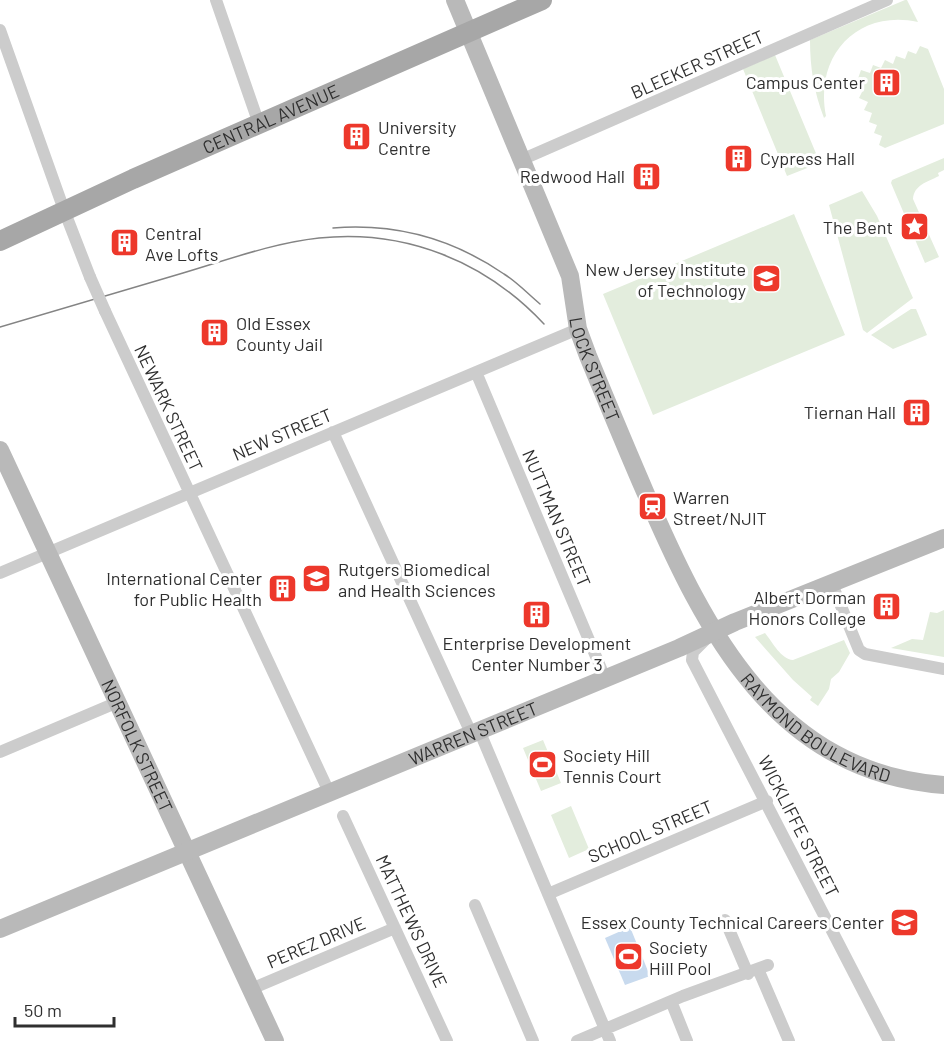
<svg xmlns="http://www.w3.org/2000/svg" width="944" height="1041" font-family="Barlow,sans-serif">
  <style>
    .green { fill: #e3eddd }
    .water { fill: #c8daee }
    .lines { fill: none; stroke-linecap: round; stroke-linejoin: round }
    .street { stroke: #ccc; stroke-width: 12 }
    .secondary { stroke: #b9b9b9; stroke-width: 18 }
    .primary { stroke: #a7a7a7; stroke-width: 20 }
    .tram { stroke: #848484; stroke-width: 1.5 }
    .street-bridge { stroke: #ccc; stroke-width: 12 }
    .labels { text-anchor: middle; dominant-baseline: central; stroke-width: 6; stroke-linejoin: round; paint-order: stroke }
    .street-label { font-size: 18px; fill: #2f2f2f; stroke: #fff }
    .poi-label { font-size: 18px; fill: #2f2f2f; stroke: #fff; text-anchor: end }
  </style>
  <rect width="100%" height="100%" fill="#fff"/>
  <!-- green -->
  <path class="green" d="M905,0H907L918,22C857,9 814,56 826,116L824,118C814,92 810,68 810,40Z
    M920,46L928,49L944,89V124L885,148L879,145L882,136L874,133L877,125L869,122L872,113L864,110L868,102L859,98L863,90L855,87L861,70L870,73L873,65L881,68L885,60L893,64L896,56L905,59L908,51L916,54Z
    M775,55L820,163L787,176L743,69Z
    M944,158V170L938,173L939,176C927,182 914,185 913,199L939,257L925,263L891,183L892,180Z
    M862,191L877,216L913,298L867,333L863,330L829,205Z
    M794,214L845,335L653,415L603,294Z
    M911,309H916L927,335L893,349L871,335Z
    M944,610V657L891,648L912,639L923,640L930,612L937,613Z
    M765,633C773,643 781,659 793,660L844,640L850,653L839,672L831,679L829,689L818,706L810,700L812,697L793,680L755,637Z
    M543,740L561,783L541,791L523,748Z
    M571,806L589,849L569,858L551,815Z"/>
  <!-- water -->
  <path class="water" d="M630,927L650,976L625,985L605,938Z"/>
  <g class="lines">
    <!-- street -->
    <path class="street" d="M216,0L259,124
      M0,30L64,210L90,277
      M521,160L887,0
      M105,311L329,792
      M476,372L605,678
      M333,432L471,733
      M0,573L578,329
      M832,584L859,650L865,654L944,669
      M706,639L693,652L692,660L889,1041
      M479,730L610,1041
      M0,752L118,702
      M343,816L447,1041
      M548,894L767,801
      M475,905L533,1041
      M725,920L748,974
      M758,969L789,1041
      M251,989L395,928
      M671,1001L687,1041
      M577,1041L683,996L768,965"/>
    <!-- secondary -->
    <g class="secondary">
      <path id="s1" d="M455,0L570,276L578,329L588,356C607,402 626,448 646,494C705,631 776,773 944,785"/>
      <path id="s2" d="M0,450L275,1041"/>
      <path id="s3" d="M0,929L679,648L735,622L944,538"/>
    </g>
    <!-- primary -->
    <path class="primary" id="s4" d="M0,241L133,179L542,0"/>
    <!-- tram -->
    <path class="tram" d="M333,228C395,223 453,239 504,274C517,282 528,294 540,304
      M0,327C61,309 122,291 183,273C227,260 273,243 319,238C405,229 485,261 544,324"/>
    <!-- street-bridge -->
    <path class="street-bridge" d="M90,277L105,311"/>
  </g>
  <!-- icons -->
  <defs>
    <symbol id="building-square" viewBox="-11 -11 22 22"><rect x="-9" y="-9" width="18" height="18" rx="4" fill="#ed382b" stroke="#fff"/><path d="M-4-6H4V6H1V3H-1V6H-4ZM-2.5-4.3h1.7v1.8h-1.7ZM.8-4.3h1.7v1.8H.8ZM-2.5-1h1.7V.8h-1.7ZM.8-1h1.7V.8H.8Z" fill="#fff"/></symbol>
    <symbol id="sight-square" viewBox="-11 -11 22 22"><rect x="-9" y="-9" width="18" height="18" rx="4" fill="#ed382b" stroke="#fff"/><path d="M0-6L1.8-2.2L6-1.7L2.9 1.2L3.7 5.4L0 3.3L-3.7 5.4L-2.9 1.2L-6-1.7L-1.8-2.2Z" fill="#fff"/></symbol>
    <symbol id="university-square" viewBox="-11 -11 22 22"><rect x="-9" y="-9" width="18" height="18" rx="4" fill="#ed382b" stroke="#fff"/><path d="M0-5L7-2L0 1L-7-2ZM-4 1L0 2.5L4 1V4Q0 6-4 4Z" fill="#fff"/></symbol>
    <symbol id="station-square" viewBox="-11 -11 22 22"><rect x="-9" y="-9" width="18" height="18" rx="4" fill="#ed382b" stroke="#fff"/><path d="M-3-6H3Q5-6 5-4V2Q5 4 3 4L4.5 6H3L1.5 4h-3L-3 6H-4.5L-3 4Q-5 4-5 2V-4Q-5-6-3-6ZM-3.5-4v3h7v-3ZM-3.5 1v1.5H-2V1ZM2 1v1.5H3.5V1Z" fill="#fff"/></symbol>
    <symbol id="stadium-square" viewBox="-11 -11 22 22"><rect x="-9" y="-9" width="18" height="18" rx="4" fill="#ed382b" stroke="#fff"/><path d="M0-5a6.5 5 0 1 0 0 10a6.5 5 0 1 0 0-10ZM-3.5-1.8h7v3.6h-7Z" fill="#fff"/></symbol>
    <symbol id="school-square" viewBox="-11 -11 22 22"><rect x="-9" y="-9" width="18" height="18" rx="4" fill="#ed382b" stroke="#fff"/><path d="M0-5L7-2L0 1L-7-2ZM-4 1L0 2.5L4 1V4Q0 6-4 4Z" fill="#fff"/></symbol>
  </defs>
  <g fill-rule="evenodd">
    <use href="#building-square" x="870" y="66" width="33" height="33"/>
    <use href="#building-square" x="340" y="120" width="33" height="33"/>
    <use href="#building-square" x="722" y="142" width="33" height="33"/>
    <use href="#building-square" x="630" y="160" width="33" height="33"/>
    <use href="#sight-square" x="898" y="210" width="33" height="33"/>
    <use href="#building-square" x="108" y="226" width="33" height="33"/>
    <use href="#university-square" x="750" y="262" width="33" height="33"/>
    <use href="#building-square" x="198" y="316" width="33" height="33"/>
    <use href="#building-square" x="900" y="396" width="33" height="33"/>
    <use href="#station-square" x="636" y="490" width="33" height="33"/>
    <use href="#university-square" x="300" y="562" width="33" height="33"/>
    <use href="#building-square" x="266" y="572" width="33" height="33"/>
    <use href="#building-square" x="870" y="590" width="33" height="33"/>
    <use href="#building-square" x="520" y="598" width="33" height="33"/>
    <use href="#stadium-square" x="526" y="748" width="33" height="33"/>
    <use href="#school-square" x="888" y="906" width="33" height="33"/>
    <use href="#stadium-square" x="612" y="940" width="33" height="33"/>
  </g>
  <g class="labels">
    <!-- street labels -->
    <g class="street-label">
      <text transform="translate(697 64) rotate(-24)">BLEEKER STREET</text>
      <text stroke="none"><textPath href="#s4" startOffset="297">CENTRAL AVENUE</textPath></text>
      <text stroke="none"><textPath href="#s1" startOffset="396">LOCK STREET</textPath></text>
      <text transform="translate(169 408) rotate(65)">NEWARK STREET</text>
      <text transform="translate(282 434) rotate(-23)">NEW STREET</text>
      <text transform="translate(557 518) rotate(67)">NUTTMAN STREET</text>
      <text stroke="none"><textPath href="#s1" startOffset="828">RAYMOND BOULEVARD</textPath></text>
      <text stroke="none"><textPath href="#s3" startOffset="512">WARREN STREET</textPath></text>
      <text stroke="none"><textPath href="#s2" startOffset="326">NORFOLK STREET</textPath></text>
      <text transform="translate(799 826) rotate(63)">WICKLIFFE STREET</text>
      <text transform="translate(650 831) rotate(-23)">SCHOOL STREET</text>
      <text transform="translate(412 921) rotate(65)">MATTHEWS DRIVE</text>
      <text transform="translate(316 942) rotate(-23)">PEREZ DRIVE</text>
    </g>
    <!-- poi labels -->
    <g class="poi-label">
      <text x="865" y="82">Campus Center</text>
      <text x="378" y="127" text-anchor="start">University<tspan x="378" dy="21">Centre</tspan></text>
      <text x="760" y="158" text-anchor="start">Cypress Hall</text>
      <text x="625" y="176">Redwood Hall</text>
      <text x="893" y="227">The Bent</text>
      <text x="145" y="233" text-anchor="start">Central<tspan x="145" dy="21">Ave Lofts</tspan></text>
      <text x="746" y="269">New Jersey Institute<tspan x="746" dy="21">of Technology</tspan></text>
      <text x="236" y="323" text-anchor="start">Old Essex<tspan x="236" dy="21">County Jail</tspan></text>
      <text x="896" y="412">Tiernan Hall</text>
      <text x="673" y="497" text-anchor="start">Warren<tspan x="673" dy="21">Street/NJIT</tspan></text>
      <text x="338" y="569" text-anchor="start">Rutgers Biomedical<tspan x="338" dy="21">and Health Sciences</tspan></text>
      <text x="262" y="578">International Center<tspan x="262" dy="21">for Public Health</tspan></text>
      <text x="866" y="597">Albert Dorman<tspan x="866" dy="21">Honors College</tspan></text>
      <text x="537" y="643" text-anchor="middle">Enterprise Development<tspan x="537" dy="21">Center Number 3</tspan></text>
      <text x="563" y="755" text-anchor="start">Society Hill<tspan x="563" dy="21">Tennis Court</tspan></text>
      <text x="884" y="922">Essex County Technical Careers Center</text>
      <text x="649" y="947" text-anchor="start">Society<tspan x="649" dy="21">Hill Pool</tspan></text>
    </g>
  </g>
  <!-- scale -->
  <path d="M15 1017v9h99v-9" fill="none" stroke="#2f2f2f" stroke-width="3"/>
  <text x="24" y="1017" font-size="18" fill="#2f2f2f" stroke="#ffffff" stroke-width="4.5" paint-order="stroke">50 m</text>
</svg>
